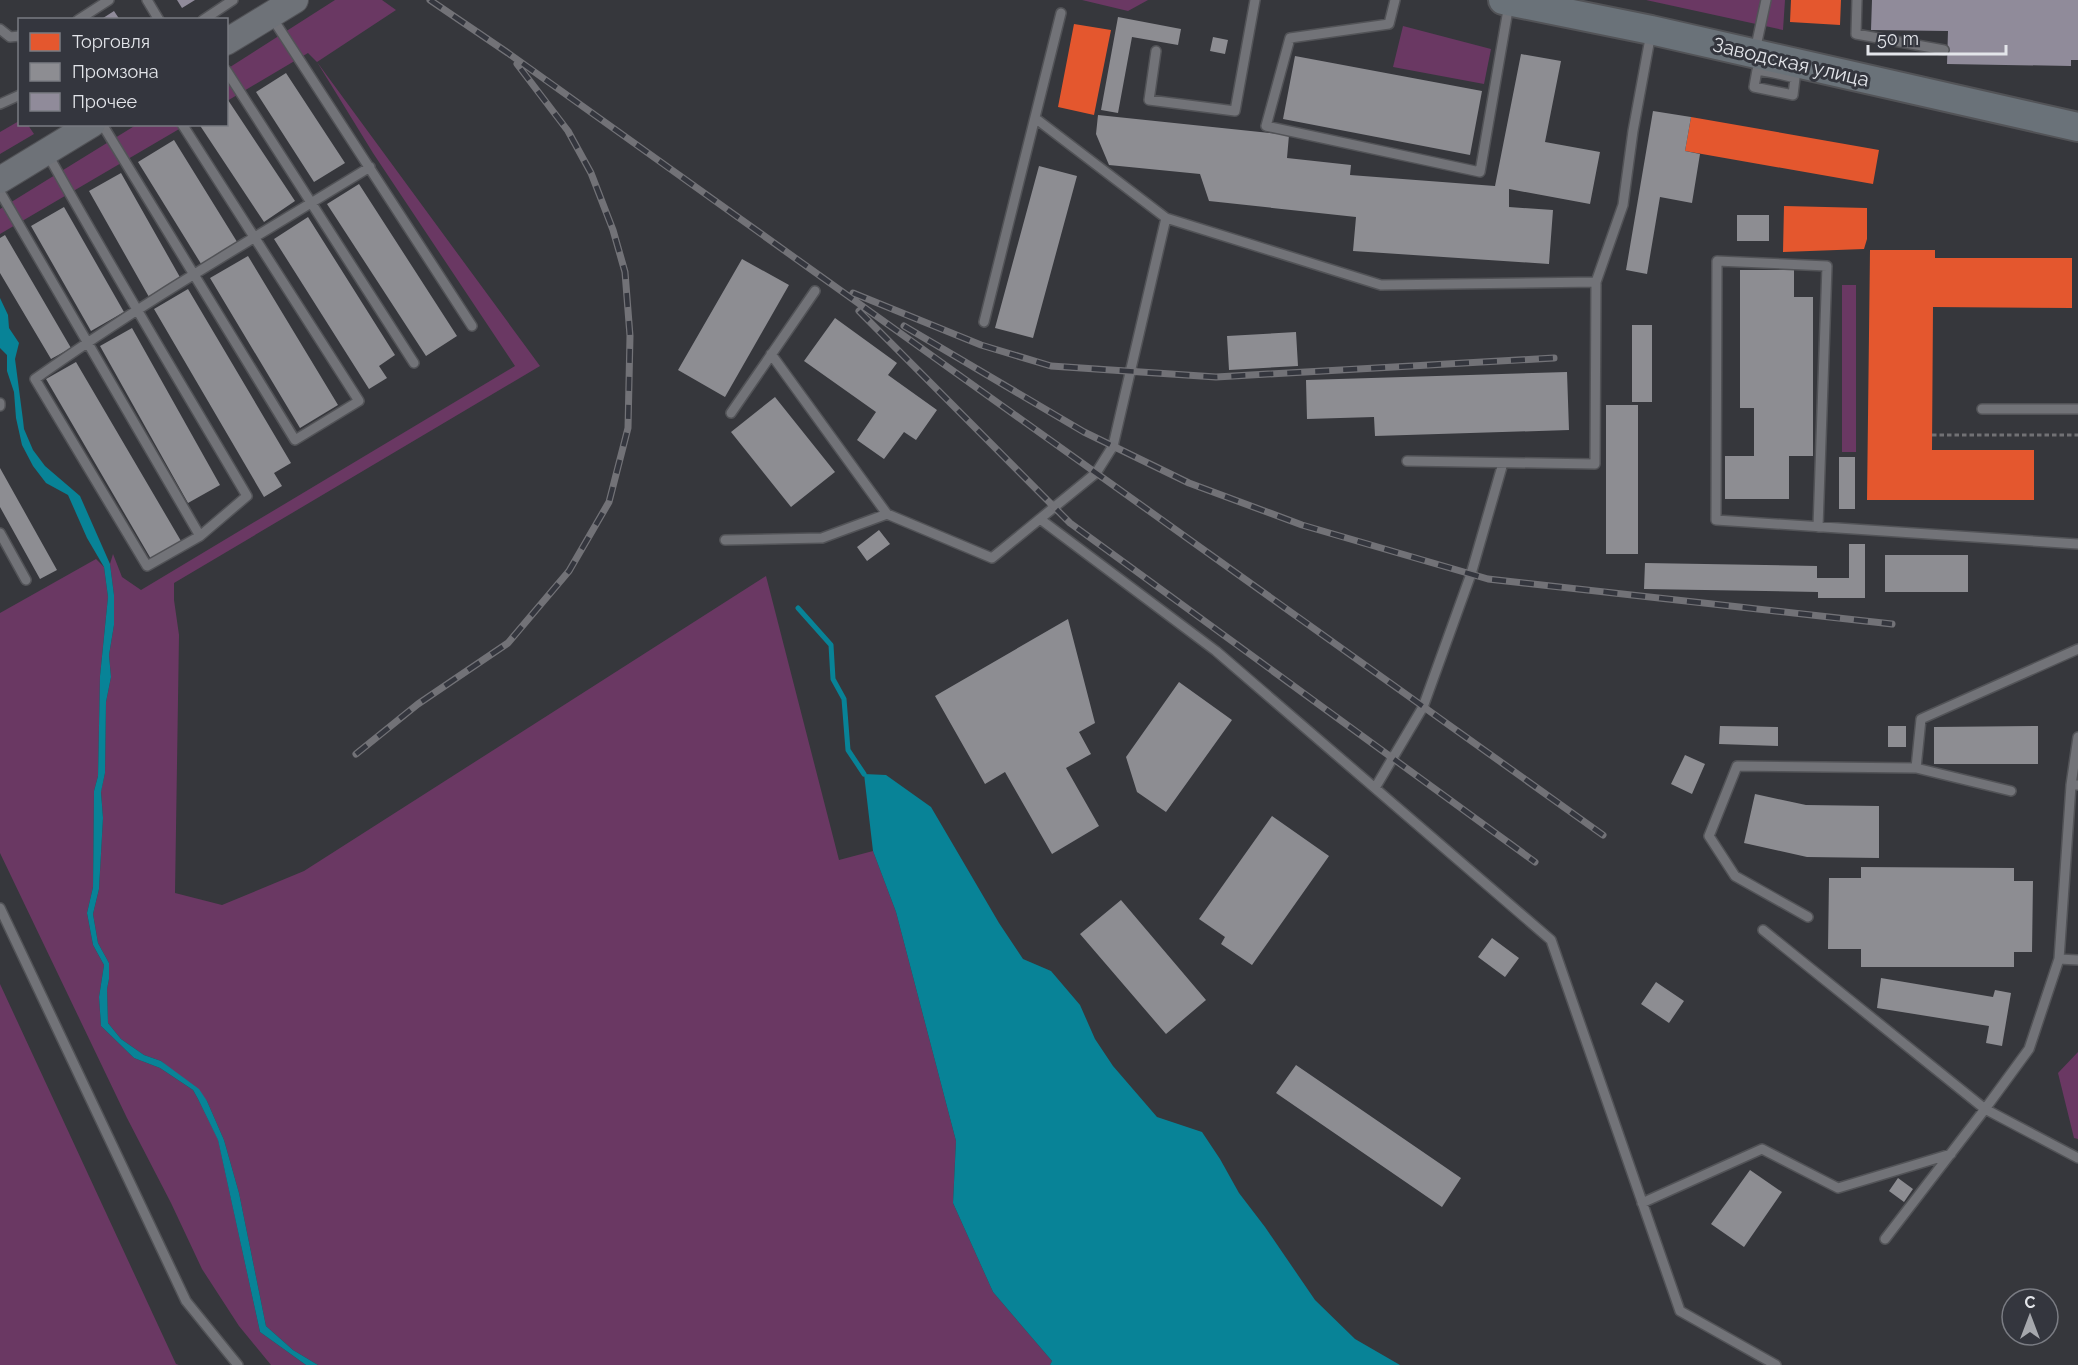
<svg xmlns="http://www.w3.org/2000/svg" width="2078" height="1365" font-family="Raleway,sans-serif">
  <style>
    .green { fill: #6a3863 }
    .water { fill: #088397 }
    .shops { fill: #e4572e }
    .industry { fill: #8d8d92 }
    .lines { fill: none; stroke-linecap: round; stroke-linejoin: round }
    .stream { stroke: #088397; stroke-width: 5 }
    .building { fill: #908b9a }
    .lane-casing { stroke: #525357; stroke-width: 12 }
    .secondary-casing { stroke: #525357; stroke-width: 28 }
    .primary-casing { stroke: #525357; stroke-width: 32 }
    .path { stroke: #717174; stroke-width: 3; stroke-dasharray: 4.5 3; stroke-linecap: butt }
    .lane { stroke: #727378; stroke-width: 9 }
    .secondary { stroke: #6e7278; stroke-width: 26 }
    .primary { stroke: #6a7279; stroke-width: 28 }
    .rail-casing { stroke: #727277; stroke-width: 7 }
    .rail { stroke: #34363e; stroke-width: 4.5; stroke-dasharray: 14; stroke-linecap: butt }
    .labels { text-anchor: middle; dominant-baseline: central; stroke-width: 6; stroke-linejoin: round; paint-order: stroke }
    .street-label { font-size: 20px; fill: #e3e5ea; stroke: #34363e }
  </style>
  <rect width="100%" height="100%" fill="#36373c"/>
  <!-- green -->
  <path class="green" d="M335,0H382L396,10L317,62L540,366L174,583V600L179,635L175,893L222,905L304,871L766,576L839,860L873,851L896,912L956,1141L953,1203L993,1292L1052,1361L1050,1365H318L293,1350L266,1326L239,1193L224,1140L207,1101L161,1061L144,1055L121,1039L108,1023L107,989L109,979V963L98,943L93,914L99,889L103,818L101,791L105,773L106,702L111,677L109,655L114,625V595L110,564L113,554L122,577L141,590L515,366L373,153L317,62L308,53L227,101V69Z
    M1082,0H1148L1128,11Z
    M1646,0H1785L1783,30Z
    M1403,26L1491,49L1484,84L1393,67Z
    M19,121L20,124L28,125L34,134L0,154V132Z
    M136,125H186L0,234V209Z
    M1842,285H1856V452H1842Z
    M96,559L104,567L108,597L100,676L98,776L94,791L93,887L87,913L93,945L104,965L99,997L101,1026L134,1058L160,1068L193,1090L198,1099L218,1139L260,1332L306,1365H271L239,1326L202,1269L171,1203L127,1118L0,853V613Z
    M0,984L176,1364L179,1365H0Z
    M2078,1052V1139L2074,1138L2058,1073Z"/>
  <!-- water -->
  <path class="water" d="M0,298L8,315L9,328L19,343L15,359L23,420L24,429L33,450L45,466L80,496L110,564L114,595V625L109,655L111,677L106,702L105,773L101,792L103,818L99,889L93,914L98,943L109,963V979L107,989L108,1023L121,1039L144,1055L161,1061L199,1089L207,1101L224,1140L239,1193L266,1326L293,1350L318,1365H306L260,1332L218,1140L198,1099L193,1090L160,1068L134,1058L101,1026L99,997L104,965L93,945L87,913L93,887L94,791L98,776L100,676L108,597L104,567L87,538L68,495L46,483L33,466L22,445L16,418L14,392L7,371V355L0,348Z
    M864,774L886,775L931,807L999,923L1023,959L1051,971L1080,1005L1095,1039L1113,1066L1157,1117L1202,1132L1220,1159L1239,1193L1265,1227L1315,1300L1355,1339L1400,1365H1050L1052,1361L993,1292L953,1203L956,1141L896,912L873,851Z"/>
  <!-- shops -->
  <path class="shops" d="M1791,0H1841L1840,25L1790,22Z
    M1074,24L1111,30L1094,115L1058,107Z
    M1691,117L1879,150L1873,184L1685,151Z
    M1784,206L1867,208V239L1864,249L1783,252Z
    M1870,250H1935V258H2072V308L1933,307L1932,450H2034V500H1867Z"/>
  <!-- industry -->
  <path class="industry" d="M1118,17L1181,29L1178,45L1132,37L1118,113L1101,110Z
    M1213,37L1228,40L1225,54L1210,51Z
    M1521,54L1561,61L1545,142L1600,152L1590,204L1509,189V207L1553,210L1549,264L1353,251L1356,217L1209,201L1200,174L1109,165L1096,134L1098,115L1289,135L1287,158L1351,165L1350,175L1495,186Z
    M1295,56L1482,91L1470,155L1283,119Z
    M286,73L345,163L314,182L256,92Z
    M228,100L295,201L264,222L199,124H226V102Z
    M1653,111L1691,117L1685,151L1700,154L1692,203L1660,197L1647,274L1626,270Z
    M174,140L239,245L203,267L138,162Z
    M1039,166L1077,176L1033,338L995,328Z
    M121,173L181,279L149,297L89,191Z
    M359,184L457,336L426,356L327,204Z
    M64,207L124,312L91,331L31,226Z
    M1737,215H1769V241H1737Z
    M308,217L395,355L379,366L387,378L369,389L274,239Z
    M5,235L71,348L51,359L0,273V238Z
    M248,256L338,405L300,428L210,278Z
    M742,259L789,285L725,397L678,370Z
    M1740,270H1794V297H1813V456H1789V499H1725V456H1754V408H1740Z
    M188,289L291,463L274,473L282,486L264,497L154,309Z
    M835,318L897,363L888,375L937,410L916,440L904,432L884,459L857,440L876,412L804,361Z
    M1632,325H1652V402H1632Z
    M132,328L220,485L188,503L100,346Z
    M1296,332L1298,366L1229,370L1227,336Z
    M76,362L181,541L151,559L46,379Z
    M1567,372L1569,430L1375,436L1374,417L1307,419L1306,380Z
    M775,397L835,472L791,507L731,432Z
    M1606,405H1638V554H1606Z
    M1839,457H1855V509H1839Z
    M0,468L57,570L40,579L0,507Z
    M879,530L890,544L867,561L857,547Z
    M1849,544H1865V598H1818V592L1644,589L1645,563L1817,566V578H1849Z
    M1885,555H1968V592H1885Z
    M1068,619L1095,723L1079,732L1091,754L1066,768L1099,826L1052,854L1005,772L985,784L935,696Z
    M1179,682L1232,720L1166,812L1137,792L1126,757Z
    M1720,726L1778,727V746L1719,744Z
    M1888,726H1906V747H1888Z
    M2038,726V764H1934V727Z
    M1685,755L1705,764L1692,794L1671,784Z
    M1755,794L1806,805L1879,806V858L1807,857L1744,843Z
    M1272,816L1329,856L1252,965L1221,944L1225,937L1199,919Z
    M1861,867L2014,868V881H2033L2032,952H2014V967H1861V949H1828L1829,878H1861Z
    M1121,900L1206,1000L1166,1034L1080,934Z
    M1492,938L1519,958L1505,977L1478,957Z
    M1881,978L1993,997L1995,990L2011,993L2002,1046L1986,1043L1989,1026L1877,1008Z
    M1656,982L1684,1001L1669,1023L1641,1004Z
    M1296,1065L1461,1178L1442,1207L1276,1093Z
    M1750,1170L1782,1192L1744,1247L1711,1224Z
    M1898,1178L1913,1189L1904,1202L1889,1191Z"/>
  <g class="lines">
    <!-- stream -->
    <path class="stream" d="M798,608L831,645L833,679L844,699L848,750L864,774"/>
  </g>
  <!-- building -->
  <path class="building" d="M177,0H195L182,8Z
    M1872,0H2078V60H2071V66L1947,64L1948,31L1871,30Z
    M114,11L120,20H100Z"/>
  <g class="lines">
    <defs>
      <path id="lane" d="M147,0L159,20
        M1395,0L1389,24L1290,38L1266,126L1480,172L1509,4
        M1857,0L1856,34L1944,50
        M271,16L472,326
        M78,20L109,0
        M203,20L233,0
        M0,29L10,37L20,36
        M1156,51L1149,100L1235,111L1255,0
        M1755,51L1766,0
        M226,70L414,363
        M1774,73L1795,78L1793,95L1754,87L1757,70L1774,73L1775,62
        M0,104L20,95
        M1035,118L1166,218
        M102,124L295,440L359,401L182,124
        M47,153C111,268 180,382 247,496L200,536L147,566L35,379C143,302 258,236 370,167
        M0,192L200,536
        M984,322L1061,13
        M771,354L887,514L992,558L1096,473L1113,446L1166,218L1381,285L1596,282L1623,205L1633,131L1651,33
        M0,403V406
        M1982,409H2078
        M731,413L815,291
        M1407,461L1595,464L1596,282
        M1040,519L1216,651L1551,940L1680,1311L1776,1365
        M1818,527L1827,266L1717,261L1716,520L2078,544
        M0,533L26,580
        M725,540L822,538L887,514
        M2078,737L2071,785H2078
        M1375,788L1423,707L1471,574L1503,463
        M2011,791L1916,768L1921,719L2078,649
        M0,908L186,1301L238,1365
        M1808,917L1735,876L1709,836L1737,766L1916,768
        M1763,930L1985,1109L2078,1158
        M2059,959L2078,960
        M1642,1203L1762,1149L1838,1188L1951,1154
        M1885,1239L1985,1109L2029,1049L2059,959L2071,785"/>
      <path id="secondary" d="M226,42L295,0
        M0,180L92,124"/>
      <path id="primary" d="M1503,0L1651,30L2078,127"/>
    </defs>
    <!-- lane casing -->
    <use href="#lane" class="lane-casing"/>
    <!-- secondary casing -->
    <use href="#secondary" class="secondary-casing"/>
    <!-- primary casing -->
    <use href="#primary" class="primary-casing"/>
    <!-- path -->
    <path class="path" d="M1932,435H2078"/>
    <!-- lane -->
    <use href="#lane" class="lane"/>
    <!-- secondary -->
    <use href="#secondary" class="secondary"/>
    <!-- primary -->
    <use href="#primary" class="primary"/>
    <defs>
      <path id="rail" d="M430,0L508,53L1603,835
        M853,293L981,345L1051,366L1216,377L1554,358
        M859,311L1070,523L1535,862
        M904,326L1084,432L1189,483L1302,525L1488,579L1892,624
        M356,754L418,704L508,643L569,571L609,502L628,428L630,336L625,272L613,230L591,173L568,131L517,64"/>
    </defs>
    <!-- rail casing -->
    <use href="#rail" class="rail-casing"/>
    <!-- rail -->
    <use href="#rail" class="rail"/>
  </g>
  <g class="labels">
    <!-- street labels -->
    <g class="street-label">
      <text transform="translate(1791 62) rotate(13)">Заводская улица</text>
    </g>
  </g>
  <!-- legend -->
  <rect x="18" y="18" width="210" height="108" fill="#34363e" stroke="#7a7c83" stroke-width="1.5"/>
  <rect x="30" y="33" width="30" height="18" fill="#e4572e" stroke="#7a7c83" stroke-width="1.5"/>
  <text x="72" y="48" font-size="18" fill="#e3e5ea">Торговля</text>
  <rect x="30" y="63" width="30" height="18" fill="#8d8d92" stroke="#7a7c83" stroke-width="1.5"/>
  <text x="72" y="78" font-size="18" fill="#e3e5ea">Промзона</text>
  <rect x="30" y="93" width="30" height="18" fill="#908b9a" stroke="#7a7c83" stroke-width="1.5"/>
  <text x="72" y="108" font-size="18" fill="#e3e5ea">Прочее</text>
  <!-- north arrow -->
  <g transform="translate(2030 1317)"><circle r="28" fill="#34363e" stroke="#7a7c83" stroke-width="1.5"/>
  <path d="M0-4.5L10 22L0 15L-10 22Z" fill="#a6a8ad"/>
  <text y="-9" font-size="16" font-weight="bold" text-anchor="middle" fill="#e3e5ea">С</text>
  </g>
  <!-- scale -->
  <path d="M1868 45v9h138v-9" fill="none" stroke="#e3e5ea" stroke-width="3"/>
  <text x="1877" y="45" font-size="18" fill="#e3e5ea" stroke="#34363e" stroke-width="4.5" paint-order="stroke">50 m</text>
</svg>
